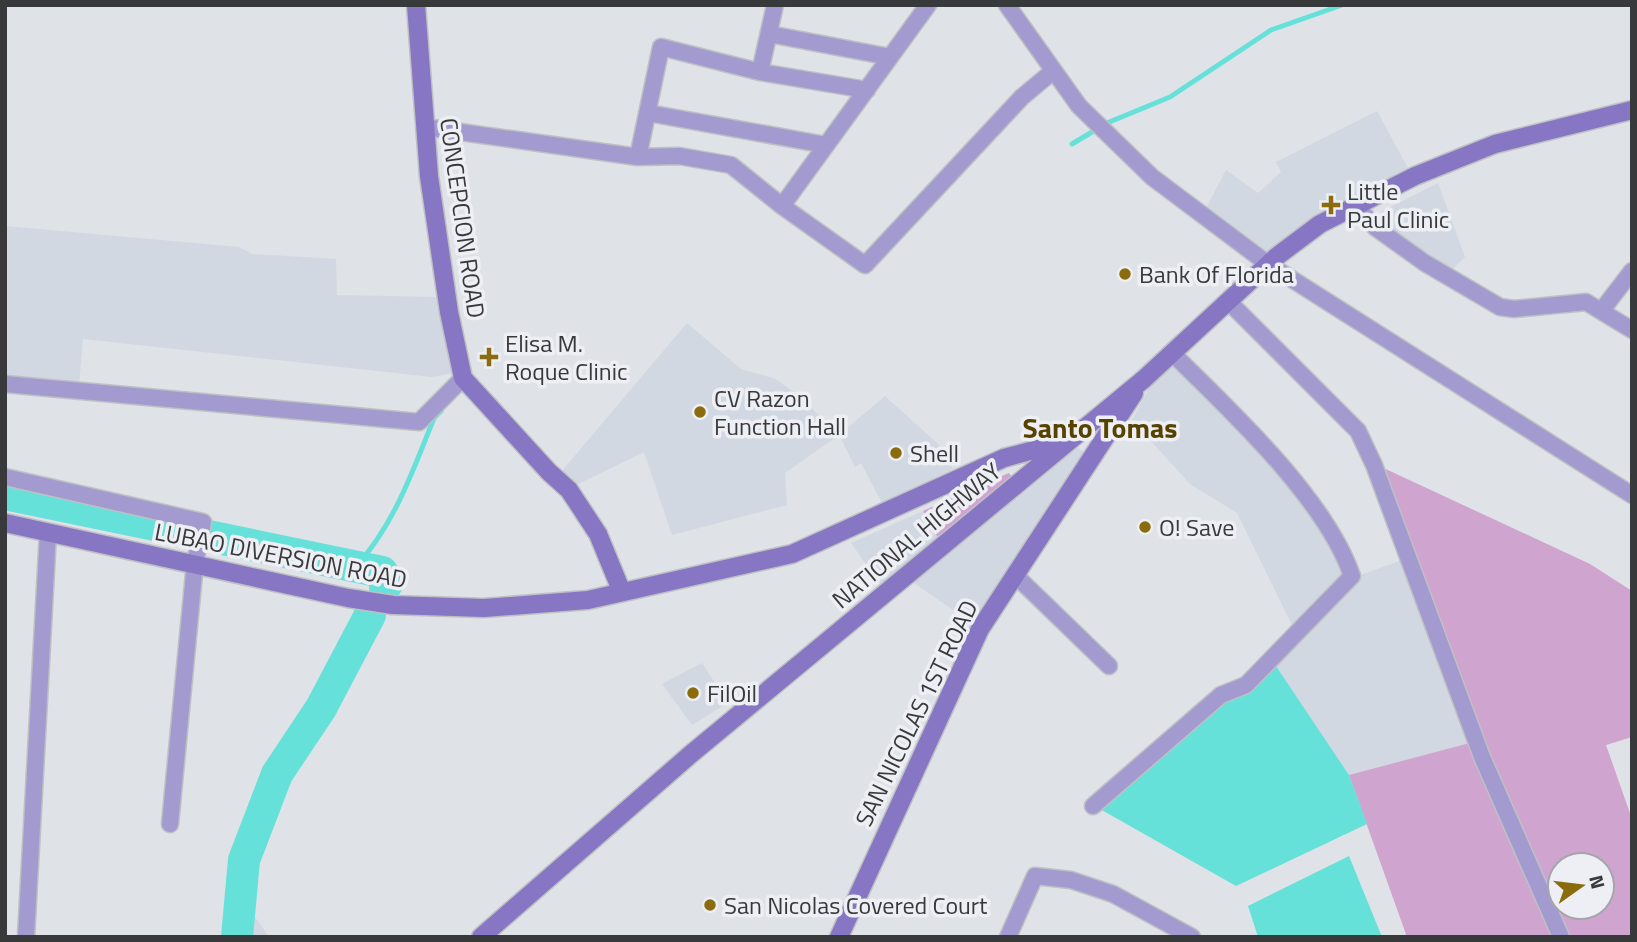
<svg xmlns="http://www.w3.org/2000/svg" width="1637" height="942" font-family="'Titillium Web',sans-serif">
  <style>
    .built { fill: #d1d8e2 }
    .green { fill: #cfa4cf; fill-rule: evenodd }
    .water { fill: #66e1da }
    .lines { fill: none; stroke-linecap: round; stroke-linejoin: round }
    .stream { stroke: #66e1da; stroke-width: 5 }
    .river { stroke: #66e1da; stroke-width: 32 }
    .street-casing { stroke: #bec0c4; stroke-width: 19 }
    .secondary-casing { stroke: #bec0c4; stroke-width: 21 }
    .street { stroke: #a39bcf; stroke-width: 16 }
    .secondary { stroke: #8676c4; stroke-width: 18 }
    .poi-dot { fill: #8b6c0d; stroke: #edeff4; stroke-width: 2.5 }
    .labels { text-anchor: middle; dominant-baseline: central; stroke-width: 7; stroke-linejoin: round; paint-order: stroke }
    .poi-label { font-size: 24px; fill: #38393b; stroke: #edeff4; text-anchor: start }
    .street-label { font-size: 24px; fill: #38393b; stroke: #edeff4 }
    .quarter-label { font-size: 28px; font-weight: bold; fill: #574200; stroke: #edeff4 }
  </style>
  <rect width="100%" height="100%" fill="#dfe2e6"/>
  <!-- built -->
  <path class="built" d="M1377,111L1408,168L1350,197L1263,254L1204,212L1226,170L1258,193L1281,172L1276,162Z
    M1438,183L1465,257L1451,271L1371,217Z
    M5,226L239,247L252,254L336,259L337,295L438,297L452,373L432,377L83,339L79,385L5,380Z
    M687,323L741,369L776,379L799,396L839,435L885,396L938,444L953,469L882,503L861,463L855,467L839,435L785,473L787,505L672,535L644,452L574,486L561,472Z
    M1175,360L1311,509L1348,576L1294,629L1237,513L1190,484L1132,420L1151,384Z
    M1074,444L1089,457L975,625L911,581Z
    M923,511L938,538L880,584L851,543Z
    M1405,559L1474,742L1349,775L1274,663L1355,577Z
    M702,663L728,703L692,725L662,684Z
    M246,904L269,937H244Z"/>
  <!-- green -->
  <path class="green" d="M1377,465L1590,564L1632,591V737L1606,745L1632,819V937H1407L1349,775L1481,740ZM1560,865H1602V907H1560Z
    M1009,473L1014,480L938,538L923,511Z"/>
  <!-- water -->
  <path class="water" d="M1274,663L1349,775L1367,824L1236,886L1100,809L1222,699Z
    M1349,856L1382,937H1258L1248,906Z"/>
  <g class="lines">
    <!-- stream -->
    <path class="stream" d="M1072,144L1107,123L1170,97L1271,30L1342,5
      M355,568C395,523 412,473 434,418L441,411"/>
    <!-- river -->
    <path class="river" d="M5,494L382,572L388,582L385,587
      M237,937L244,860L277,774L321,708L370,615"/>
    <defs>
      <path id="street" d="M1007,5L1079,106L1152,177L1268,264L1632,495
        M769,34L890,57
        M760,72L775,5
        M648,113L826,145
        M425,127L638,157L679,156L731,165L782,206L865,265L1022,97L1052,72
        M638,157L661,47L760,72L867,90
        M1354,204L1376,228L1425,263L1500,307L1514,309L1586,302L1632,330
        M782,206L928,5
        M1228,301L1358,431L1374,465L1482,757L1561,937
        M1602,310L1632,271
        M5,384L419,422L463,378
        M5,477L203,522L195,563L170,824
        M1015,575L1109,666
        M1093,806L1221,695L1246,685L1352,576C1326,499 1230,410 1172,353
        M26,937L48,533
        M1008,937L1035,876L1071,880L1113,894L1192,937"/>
      <path id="secondary" d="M416,5L429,176L449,312L463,378L549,472L569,490L598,534L621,590
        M5,523L348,598L393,605L484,608L588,600L792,554L1004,458L1060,443
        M481,937L691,754L1144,379L1276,257L1320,224L1415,176L1495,144L1632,110
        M839,937L980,629L1134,393"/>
    </defs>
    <!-- street casing -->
    <use href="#street" class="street-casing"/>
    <!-- secondary casing -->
    <use href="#secondary" class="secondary-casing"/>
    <!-- street -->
    <use href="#street" class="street"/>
    <!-- secondary -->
    <use href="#secondary" class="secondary"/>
  </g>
  <!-- markers -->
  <g class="poi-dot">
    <path d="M1327.5 194.5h7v7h7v7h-7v7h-7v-7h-7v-7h7z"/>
    <circle cx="1125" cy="274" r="7"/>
    <path d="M485.5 346.5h7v7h7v7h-7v7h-7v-7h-7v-7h7z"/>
    <circle cx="700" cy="412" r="7"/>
    <circle cx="896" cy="453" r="7"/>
    <circle cx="1145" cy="527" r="7"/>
    <circle cx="693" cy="693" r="7"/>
    <circle cx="710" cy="905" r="7"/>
  </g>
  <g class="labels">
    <!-- poi labels -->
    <g class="poi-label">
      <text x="1347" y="191">Little<tspan x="1347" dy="28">Paul Clinic</tspan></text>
      <text x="1139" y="274">Bank Of Florida</text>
      <text x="505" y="343">Elisa M.<tspan x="505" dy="28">Roque Clinic</tspan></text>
      <text x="714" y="398">CV Razon<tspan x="714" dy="28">Function Hall</tspan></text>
      <text x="910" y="453">Shell</text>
      <text x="1159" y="527">O! Save</text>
      <text x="707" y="693">FilOil</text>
      <text x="724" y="905">San Nicolas Covered Court</text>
    </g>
    <!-- street labels -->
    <g class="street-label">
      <text transform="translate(463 218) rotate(82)">CONCEPCION ROAD</text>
      <text transform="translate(916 535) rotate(-40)">NATIONAL HIGHWAY</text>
      <text transform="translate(281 555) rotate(11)">LUBAO DIVERSION ROAD</text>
      <text transform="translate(916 713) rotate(-64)">SAN NICOLAS 1ST ROAD</text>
    </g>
    <!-- quarter labels -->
    <g class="quarter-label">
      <text x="1100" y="427">Santo Tomas</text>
    </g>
  </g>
  <!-- border -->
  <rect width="1637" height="942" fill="none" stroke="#38393b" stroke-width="14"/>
  <!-- north arrow -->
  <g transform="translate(1581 886) rotate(76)"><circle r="33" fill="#edeff4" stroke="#a5a6aa" stroke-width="2"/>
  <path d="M0-5L12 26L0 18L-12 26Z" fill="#8b6c0d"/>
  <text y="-10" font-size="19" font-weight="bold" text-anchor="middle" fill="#38393b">N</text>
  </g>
</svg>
